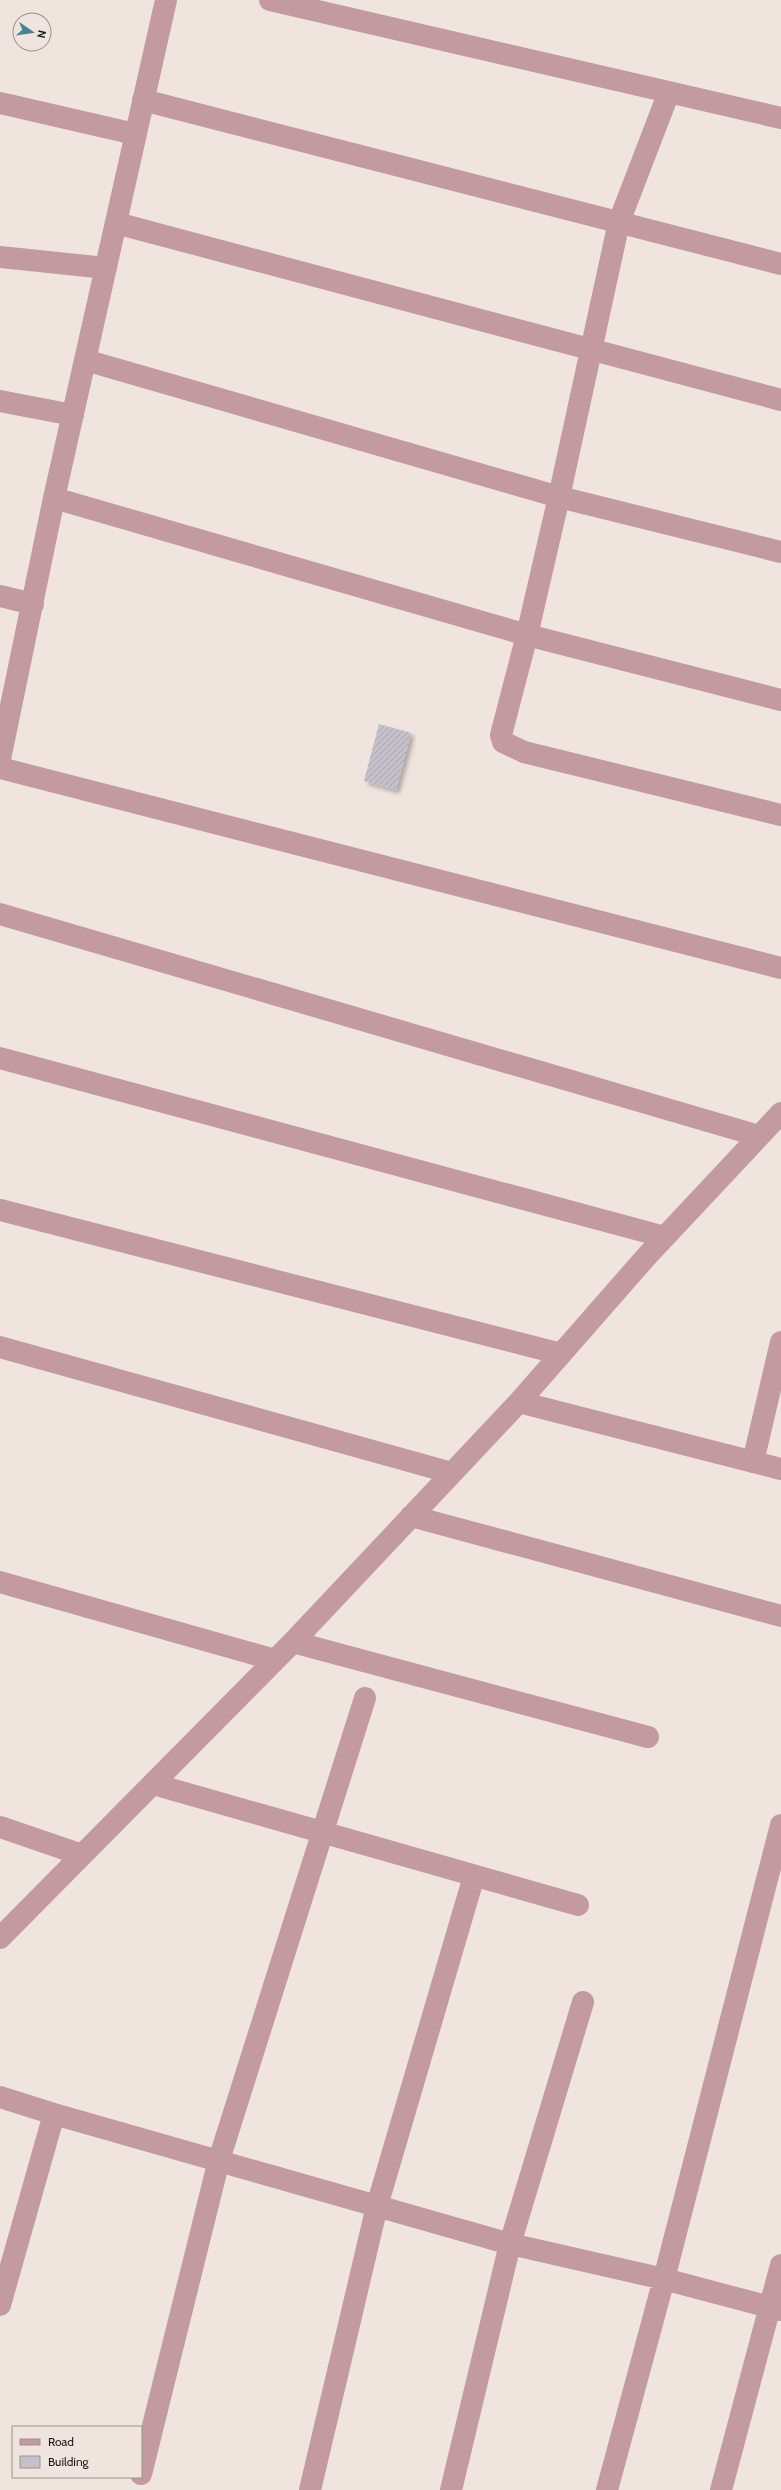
<svg xmlns="http://www.w3.org/2000/svg" width="781" height="2490" font-family="Cabin,sans-serif">
  <style>
    .building { fill: url(#building-hatch); filter: url(#shadow) }
    .lines { fill: none; stroke-linecap: round; stroke-linejoin: round }
    .minor { stroke: #c39a9f; stroke-width: 22 }
  </style>
  <defs>
    <pattern id="building-hatch" width="6" height="6" patternUnits="userSpaceOnUse"><rect width="6" height="6" fill="#c5c1cb"/><path d="M-1 1l2-2M0 6l6-6M5 7l2-2" fill="none" stroke="#a9a5ae"/></pattern>
    <filter id="shadow"><feDropShadow dx="3.5" dy="3.5" stdDeviation="2" flood-color="#0004"/></filter>
  </defs>
  <rect width="100%" height="100%" fill="#efe4de"/>
  <!-- building -->
  <path class="building" d="M379,724L411,733L396,790L364,781Z"/>
  <g class="lines">
    <!-- minor -->
    <path class="minor" d="M270,0L781,118
      M669,92L619,222L559,497L527,635L501,735L503,742L524,752L781,815
      M143,100L781,264
      M0,103L135,134
      M116,223L781,400
      M0,257L106,268
      M85,360L559,497L781,552
      M0,401L73,415
      M54,498L527,635L781,700
      M0,596L33,604
      M0,759L54,498L166,0
      M0,768L781,968
      M0,914L759,1136
      M0,1058L665,1237
      M0,1210L561,1354
      M0,1347L452,1473
      M519,1402L781,1469
      M753,1462L781,1342
      M411,1516L781,1616
      M0,1582L275,1660
      M293,1642L648,1737
      M153,1784L578,1905
      M0,1827L82,1855
      M0,1938L293,1642L519,1402L646,1257L781,1113
      M0,2097L54,2114L510,2244L664,2279L781,2310
      M0,2305L54,2114
      M141,2474L219,2160L365,1698
      M310,2490L377,2206L474,1876
      M451,2490L510,2244L583,2002
      M607,2490L664,2279L781,1825
      M721,2490L781,2265"/>
  </g>
  <!-- legend -->
  <rect x="12" y="2426" width="130" height="52" fill="#efe4de" stroke="#9b938e"/>
  <rect x="20" y="2439" width="20" height="6" fill="#c39a9f" stroke="#9b938e"/>
  <text x="48" y="2446" font-size="12" fill="#1d1a17">Road</text>
  <rect x="20" y="2456" width="20" height="12" fill="#c5c1cb" stroke="#9b938e"/>
  <text x="48" y="2466" font-size="12" fill="#1d1a17">Building</text>
  <!-- north arrow -->
  <g transform="translate(32 32) rotate(103)"><circle r="19" fill="#efe4de" stroke="#9b938e"/>
  <path d="M0-3L7 15L0 10L-7 15Z" fill="#458499"/>
  <text y="-6" font-size="11" font-weight="bold" text-anchor="middle" fill="#1d1a17">N</text>
  </g>
</svg>
